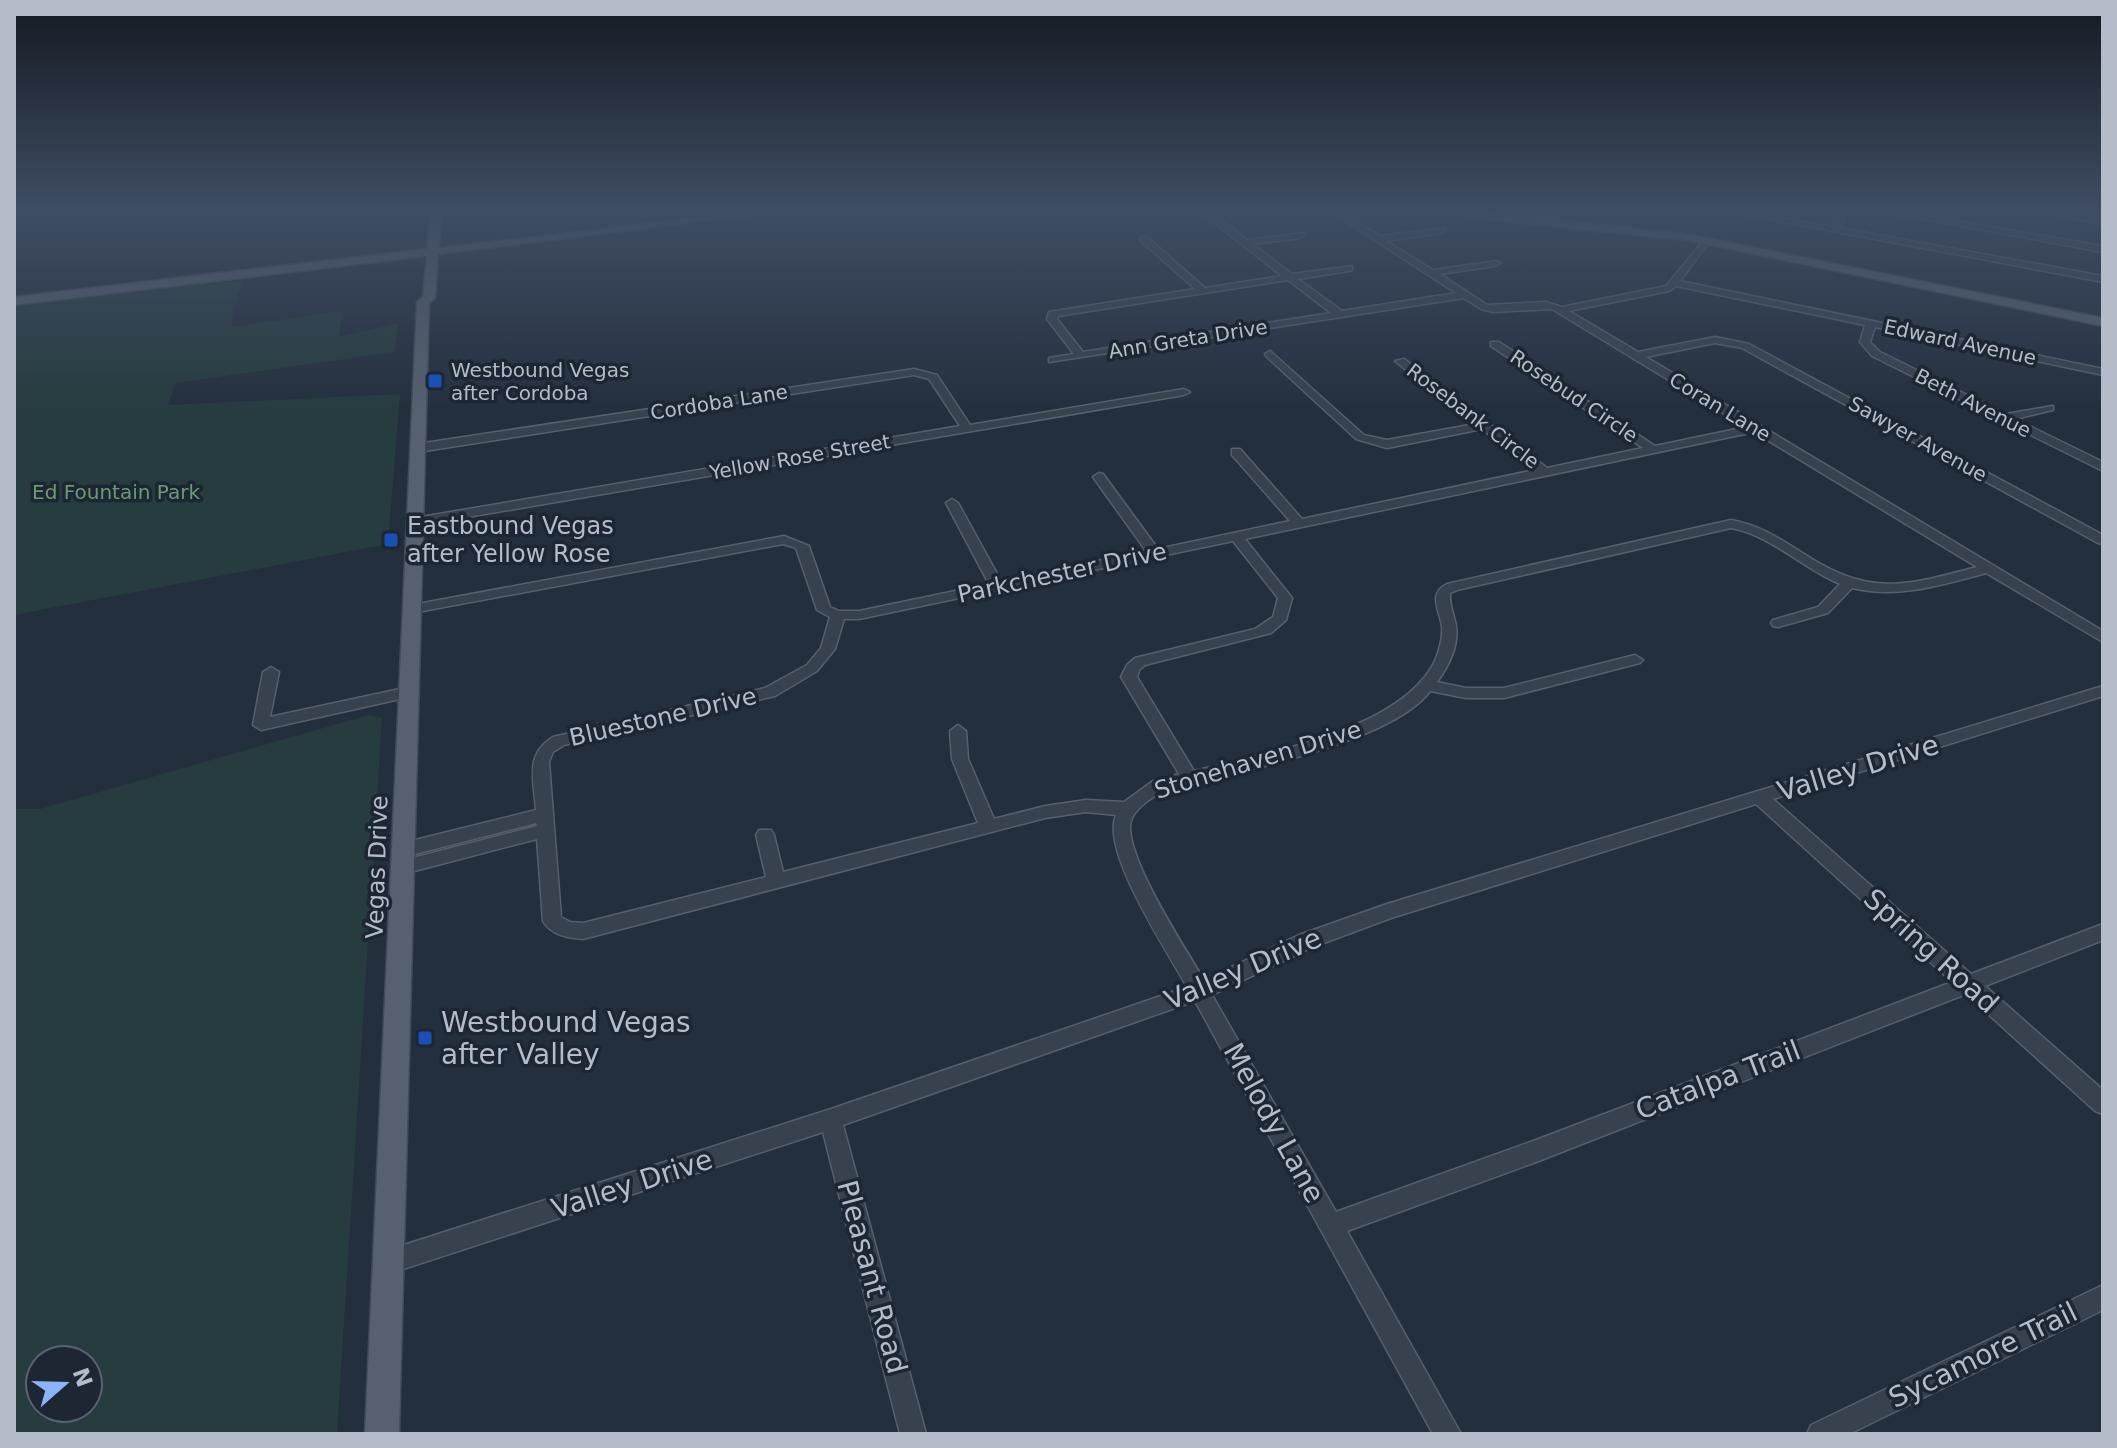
<svg xmlns="http://www.w3.org/2000/svg" width="2117" height="1448" font-family="'DejaVu Sans',sans-serif">
  <style>
    .green { fill: #263c3f; fill-rule: evenodd }
    .lines { fill: none; stroke-linecap: round; stroke-linejoin: round }
    .minor-casing { stroke: #565f6c; stroke-width: 3 }
    .major-casing { stroke: #414a57; stroke-width: 3 }
    .minor { fill: #38414e; fill-rule: evenodd }
    .major { fill: #56606e; fill-rule: evenodd }
    .transit-dot { fill: #1a4fb4; stroke: #1d2633; stroke-width: 3 }
    .labels { text-anchor: middle; dominant-baseline: central; stroke-width: 7; stroke-linejoin: round; paint-order: stroke }
    .far-street-label { font-size: 20px; fill: #b4bcc9; stroke: #1d2633 }
    .far-poi-label { font-size: 20px; fill: #b4bcc9; stroke: #1d2633; text-anchor: start }
    .far-park-label { font-size: 20px; fill: #6b9a76; stroke: #1d2633 }
    .poi-label { font-size: 24px; fill: #b4bcc9; stroke: #1d2633; text-anchor: start }
    .street-label { font-size: 24px; fill: #b4bcc9; stroke: #1d2633 }
    .near-street-label { font-size: 28px; fill: #b4bcc9; stroke: #1d2633 }
    .near-poi-label { font-size: 28px; fill: #b4bcc9; stroke: #1d2633; text-anchor: start }
  </style>
  <rect width="100%" height="100%" fill="#242f3e"/>
  <!-- green -->
  <path class="green" d="M210,281L209,285L242,281L231,327L342,311L339,337L399,323L394,352L176,383L168,405L400,394L388,544L14,615V305Z
    M369,715L382,718L337,1434H14V809H40ZM40,1360H88V1408H40Z"/>
  <g class="lines">
    <defs>
      <path id="minor" d="M1197,209H1234L1230,212L1213,214L1247,240L1303,233L1304,235L1300,238L1253,244L1292,274L1352,266V270L1349,271L1298,279L1342,311L1456,293L1327,209H1336L1380,236L1445,228L1446,230L1442,233L1386,241L1433,270L1498,261L1500,263L1495,266L1440,274L1487,305L1546,302L1562,307L1666,286L1704,240L1708,243L1680,281L2103,369V375L1875,327L1870,342L1880,352L2006,414L2053,406V410L2015,419L2103,462V471L1872,356L1860,342L1865,325L1676,286L1669,291L1569,311L1638,352L1715,337L1749,344L2103,535V544L2098,543L1742,348L1715,343L1646,357L2103,631V642L1986,573C1941,585 1899,599 1852,588L1828,613L1778,627L1773,626L1771,623L1773,620L1818,607L1840,584C1803,569 1771,535 1731,528L1457,590L1450,593C1449,605 1454,614 1456,626C1459,646 1448,667 1437,682L1466,688H1504L1635,655L1643,660L1640,663L1504,698H1466L1430,691C1392,743 1228,775 1164,790C1153,797 1138,806 1132,818C1118,847 1187,951 1204,980L1299,935L1387,904L2103,686V696L1773,799L1971,974L2103,924V940L1985,986L2103,1090V1114L2095,1111L1966,994L1536,1162L1347,1231L1461,1434H1433L1195,1001L843,1125L926,1434H900L823,1132L388,1274L380,1270L376,1262L380,1254L388,1250L831,1109L1187,987C1168,952 1100,851 1116,815L1086,812L1045,818L583,939C568,938 551,935 543,921L537,839L403,874L397,872L394,867L397,862L537,826L536,823L403,857L397,855L394,850L397,845L403,843L536,810C534,781 524,755 553,737L765,688L807,665L821,648L830,617L817,610L796,548L783,544L412,613L407,612L405,609L407,606L784,536L809,546L830,607L839,611H859L989,584L946,503L952,499L958,503L1001,581L1146,551L1093,477L1099,473L1103,474L1158,549L1290,521L1232,455V449H1240L1302,519L1535,470L1482,429L1387,448L1356,439L1266,356L1265,354L1270,351L1364,435L1387,440L1475,424L1395,361L1404,359L1547,468L1643,448L1491,346V342H1499L1655,446L1746,427L1552,309L1493,312L1481,309L1464,298L1049,362V358L1074,354L1047,319L1049,312L1195,289L1141,241V237H1147L1205,288L1282,276ZM1288,280L1331,313L1083,352L1057,319L1058,316ZM1754,432L1977,567C1905,586 1870,597 1804,554C1780,539 1760,525 1731,520L1447,584C1427,594 1440,610 1442,627C1443,639 1438,657 1431,668C1393,731 1262,755 1194,771L1137,677L1139,670L1145,665L1271,633L1286,620L1292,598L1245,539ZM1233,541L1278,598L1273,617L1255,629L1135,658L1127,665L1121,677L1179,774L1153,781L1124,802L1086,800L1045,806L994,819L968,759L966,731L958,725L950,731L952,759L978,823L783,872L774,835L771,830H759L756,835L766,877L583,923L570,922L561,917L549,762L553,752L564,745L775,696L817,671L835,649L844,619H859ZM1756,804L1952,982L1536,1140L1336,1212L1212,995L1313,947L1391,918Z
        M1522,209H1530L1519,222H1513L1512,220Z
        M1715,209H1730L1832,227L1840,209H1848L1840,228L2103,276V282Z
        M1869,209H1885L2103,246V252Z
        M2024,209H2041L2103,218V224Z
        M914,369L937,375L970,425L1184,389L1190,392L1184,395L415,526L409,522L415,518L960,426L929,379L914,375L418,452L412,448L418,444Z
        M271,667L279,672L270,717L409,687L417,692L409,697L261,730L253,725L263,672Z
        M2103,1285V1310L1849,1434H1807L1811,1425Z"/>
      <path id="major" d="M431,209H441L439,248L771,209H799L438,254L435,298L429,303L399,1434H365L417,302L423,297L427,256L14,305V297L427,249Z
        M1439,209H1460L1687,234L2103,318V326L1687,240L1492,220Z"/>
    </defs>
    <!-- minor casing -->
    <use href="#minor" class="minor-casing"/>
    <!-- major casing -->
    <use href="#major" class="major-casing"/>
    <!-- minor -->
    <use href="#minor" class="minor"/>
    <!-- major -->
    <use href="#major" class="major"/>
  </g>
  <!-- sky -->
  <linearGradient id="sky" x2="0" y2="1"><stop stop-color="#141a22"/><stop offset="0.51" stop-color="#3f4d63"/><stop offset="1" stop-color="#3f4d63" stop-opacity="0"/></linearGradient>
  <rect width="2117" height="411" fill="url(#sky)"/>
  <!-- markers -->
  <g class="transit-dot">
    <rect x="427" y="373" width="16" height="16" rx="4"/>
    <rect x="383" y="532" width="16" height="16" rx="4"/>
    <rect x="417" y="1030" width="16" height="16" rx="4"/>
  </g>
  <g class="labels">
    <!-- far-street labels -->
    <g class="far-street-label">
      <text transform="translate(1188 339) rotate(-9)">Ann Greta Drive</text>
      <text transform="translate(1960 342) rotate(12)">Edward Avenue</text>
      <text transform="translate(1574 396) rotate(34)">Rosebud Circle</text>
      <text transform="translate(719 402) rotate(-9)">Cordoba Lane</text>
      <text transform="translate(1973 403) rotate(27)">Beth Avenue</text>
      <text transform="translate(1720 407) rotate(31)">Coran Lane</text>
      <text transform="translate(1473 416) rotate(37)">Rosebank Circle</text>
      <text transform="translate(1918 439) rotate(29)">Sawyer Avenue</text>
      <text transform="translate(800 457) rotate(-10)">Yellow Rose Street</text>
    </g>
    <!-- far-poi labels -->
    <g class="far-poi-label">
      <text x="451" y="370">Westbound Vegas<tspan x="451" dy="23">after Cordoba</tspan></text>
    </g>
    <!-- far-park labels -->
    <g class="far-park-label">
      <text x="116" y="492">Ed Fountain Park</text>
    </g>
    <!-- poi labels -->
    <g class="poi-label">
      <text x="407" y="526">Eastbound Vegas<tspan x="407" dy="28">after Yellow Rose</tspan></text>
    </g>
    <!-- street labels -->
    <g class="street-label">
      <text transform="translate(1062 573) rotate(-12)">Parkchester Drive</text>
      <text transform="translate(663 717) rotate(-13)">Bluestone Drive</text>
      <text transform="translate(1258 760) rotate(-17)">Stonehaven Drive</text>
      <text transform="translate(377 867) rotate(-88)">Vegas Drive</text>
    </g>
    <!-- near-street labels -->
    <g class="near-street-label">
      <text transform="translate(1858 768) rotate(-17)">Valley Drive</text>
      <text transform="translate(1931 951) rotate(42)">Spring Road</text>
      <text transform="translate(1243 969) rotate(-23)">Valley Drive</text>
      <text transform="translate(1718 1080) rotate(-21)">Catalpa Trail</text>
      <text transform="translate(1274 1123) rotate(61)">Melody Lane</text>
      <text transform="translate(632 1184) rotate(-18)">Valley Drive</text>
      <text transform="translate(872 1277) rotate(75)">Pleasant Road</text>
      <text transform="translate(1983 1355) rotate(-26)">Sycamore Trail</text>
    </g>
    <!-- near-poi labels -->
    <g class="near-poi-label">
      <text x="441" y="1022">Westbound Vegas<tspan x="441" dy="32">after Valley</tspan></text>
    </g>
  </g>
  <!-- border -->
  <rect width="2117" height="1448" fill="none" stroke="#b4bcc9" stroke-width="32"/>
  <!-- north arrow -->
  <g transform="translate(64 1384) rotate(70)"><circle r="38" fill="#1d2633" stroke="#59626f" stroke-width="2"/>
  <path d="M0-6L14 30L0 20L-14 30Z" fill="#8ab4f8"/>
  <text y="-12" font-size="22" font-weight="bold" text-anchor="middle" fill="#b4bcc9">N</text>
  </g>
</svg>
